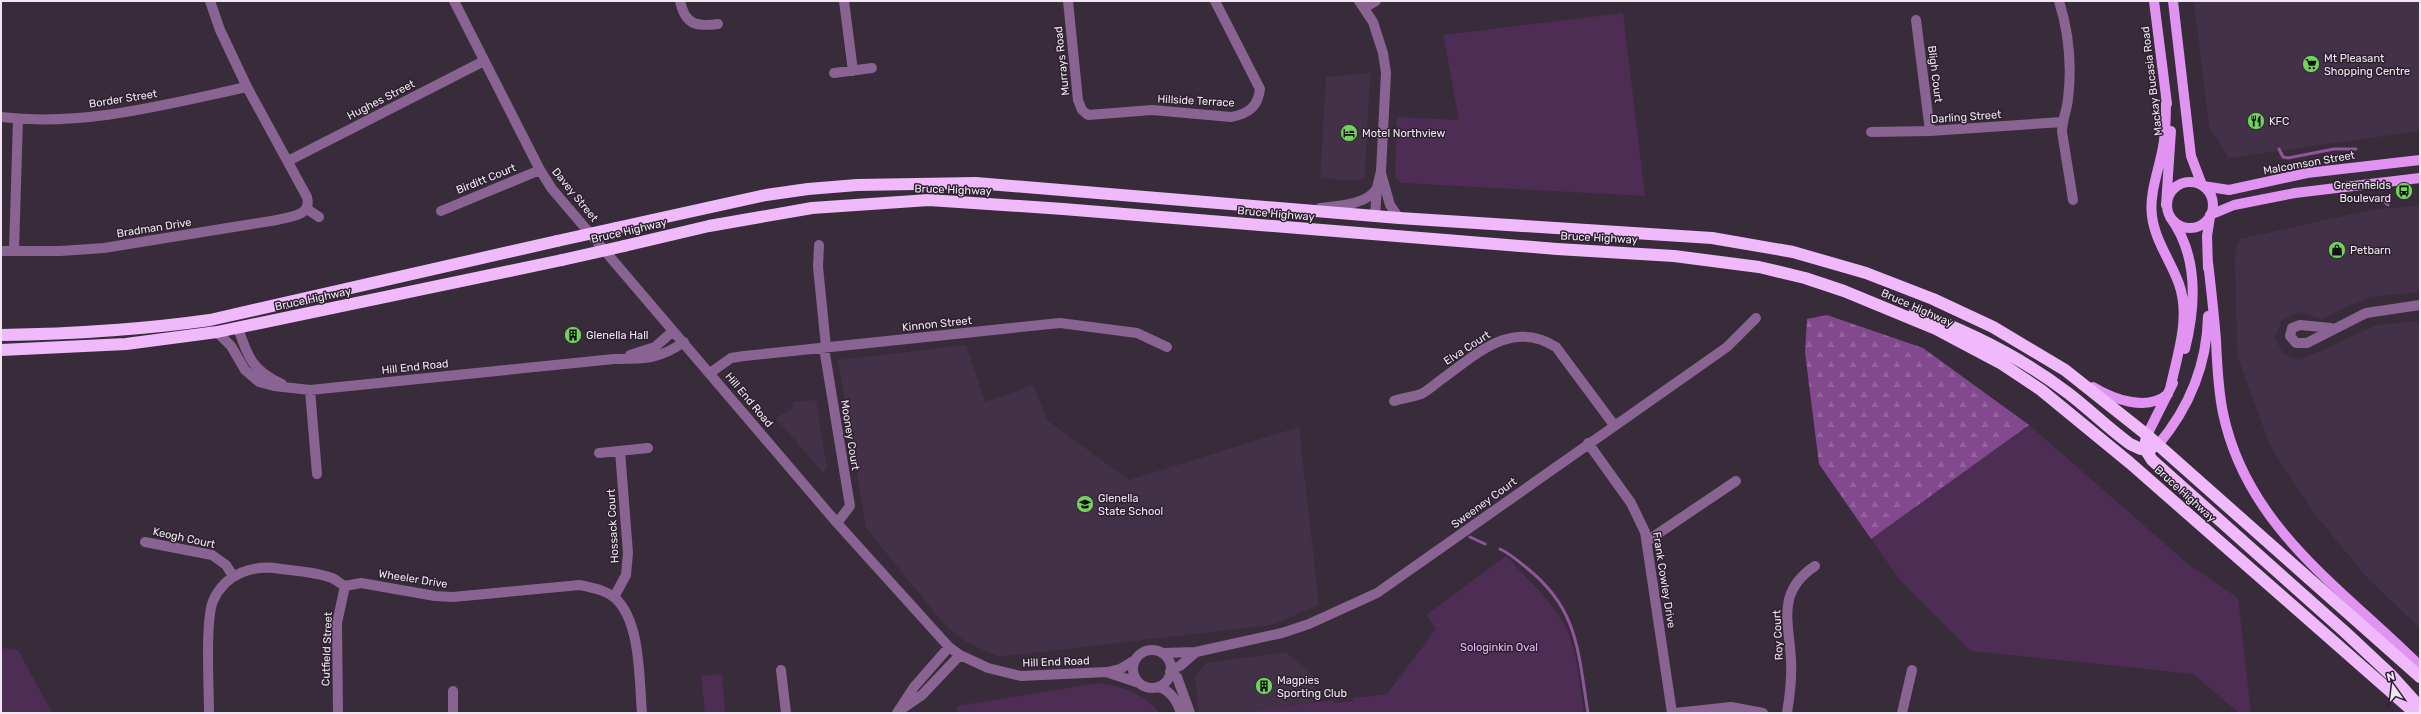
<svg xmlns="http://www.w3.org/2000/svg" width="2421" height="714" font-family="Rubik,sans-serif">
  <style>
    .built { fill: #433147 }
    .green { fill: #4d2d54 }
    .forest { fill: url(#forest-firs) }
    .lines { fill: none; stroke-linecap: round; stroke-linejoin: round }
    .stream { stroke: #8f569b; stroke-width: 3 }
    .minor { stroke: #896391; stroke-width: 10 }
    .major { stroke: #e193f2; stroke-width: 10 }
    .highway { stroke: #f0b9fc; stroke-width: 12 }
    .highway-bridge { stroke: #f0b9fc; stroke-width: 12 }
    .labels { text-anchor: middle; dominant-baseline: central; stroke-width: 3; stroke-linejoin: round; paint-order: stroke }
    .poi-label { font-size: 11px; fill: #f0e7f2; stroke: #2d2130; text-anchor: start }
    .street-label { font-size: 11px; fill: #f0e7f2; stroke: #2d2130 }
    .park-label { font-size: 11px; fill: #f2b4ff; stroke: #2d2130 }
  </style>
  <defs>
    <pattern id="forest-firs" width="22" height="20" patternUnits="userSpaceOnUse"><rect width="22" height="20" fill="#82498e"/><path d="M5 1l3.5 6h-7zM16 11l3.5 6h-7z" fill="#94639e"/></pattern>
  </defs>
  <rect width="100%" height="100%" fill="#382b3a"/>
  <!-- built -->
  <path class="built" d="M2194,1H2420V131L2229,158L2209,127Z
    M1370,73L1365,177L1358,181L1320,178L1326,77Z
    M2420,205V292L2369,297L2322,319L2299,312L2282,320L2275,337L2283,354L2300,360L2377,325L2420,321V628L2369,580L2314,513L2271,448L2237,355L2235,253L2240,239L2371,210Z
    M966,345L985,402L1033,385L1047,420L1129,480L1299,427L1319,605L1271,625L999,657L966,642L945,625L866,528L838,360Z
    M816,400L827,468L823,473L776,418L793,408L792,402Z
    M1286,652L1314,676V702L1226,713H1199L1195,677L1206,663Z"/>
  <!-- green -->
  <path class="green" d="M1623,13L1645,196L1402,183L1395,178L1397,117L1459,120L1443,35Z
    M2029,425L2187,563L2238,598L2251,713H2239L2193,674L1971,651L1899,579L1871,539Z
    M1506,556C1526,577 1556,605 1568,632C1578,657 1580,686 1584,713H1227L1334,700V703L1353,701V698L1387,694L1436,629L1426,615Z
    M1,648L18,650L52,713H1Z
    M722,674L725,713H705L701,676Z
    M1099,683C1127,688 1140,691 1160,713H958L957,706Z"/>
  <!-- forest -->
  <path class="forest" d="M1827,315L1923,348L2029,425L1871,539L1819,464L1805,352L1807,319Z"/>
  <g class="lines">
    <!-- stream -->
    <path class="stream" d="M2279,149L2283,157L2288,158L2334,149H2356
      M2379,197L2388,205
      M1470,537L1485,544
      M1500,549C1511,554 1519,562 1528,569C1579,610 1578,653 1588,713"/>
    <!-- minor -->
    <path class="minor" d="M454,1L540,170L552,189L837,523L949,647L960,655L988,668L1021,676L1107,672L1120,669L1135,660
      M680,1C685,24 695,27 718,24
      M844,1L853,71
      M1068,1L1078,100L1082,110L1088,115L1152,110L1231,117C1248,114 1258,107 1260,89L1215,1
      M1359,1L1373,22L1383,53L1386,73L1381,171L1377,188L1375,216
      M2059,1C2069,33 2072,66 2068,99C2067,110 2062,120 2062,132L2073,200
      M1364,8L1376,1
      M1916,20L1930,131
      M834,73L872,68
      M1,117C84,127 167,104 247,87
      M1871,132L1930,131L2062,122
      M288,161L484,61
      M1381,173L1390,205L1399,218
      M1320,208C1336,206 1368,205 1377,188
      M307,209L319,217
      M441,211L540,170
      M819,245L818,267L826,347
      M1,251H60L104,248L277,220C291,216 312,216 307,197L247,87L220,30L210,1
      M14,251L18,119
      M238,328C248,358 253,371 282,384
      M2331,328L2300,325L2292,328L2290,336L2296,343H2307L2366,313L2420,305
      M217,332L231,346L245,370L259,382L274,386L310,390L614,359C644,359 658,360 684,342
      M824,348L850,506L837,523
      M630,355L655,347L673,331
      M710,373L731,358L744,356L1060,323L1137,333L1167,347
      M310,390L317,474
      M1394,401C1402,398 1413,397 1421,394C1427,391 1433,386 1438,382C1475,356 1510,318 1556,347L1614,425
      M1588,443L1631,503L1645,532L1672,713
      M599,453L648,448
      M1647,541L1736,481
      M145,542L212,555L226,565L233,576
      M614,597L626,575L628,553L620,451
      M1133 669a19 19 0 1 1 38 0a19 19 0 1 1-38 0Z
      M1162,653L1196,652L1282,633L1309,624L1377,593L1727,347L1756,318
      M1171,669L1180,666L1196,652
      M781,670L786,713
      M1170,672L1177,677L1190,713
      M1109,673L1139,683
      M1158,687C1170,690 1177,701 1181,713
      M903,708L922,695L960,655
      M209,713C209,688 205,621 213,601C225,573 254,564 281,569C297,571 317,572 332,578C337,580 340,584 345,586L361,583L435,596L453,597L580,585C592,588 606,590 615,598C641,621 639,680 642,713
      M338,713L337,623L345,586
      M453,713V691
      M897,713L914,687L949,647
      M1675,713L1731,707L1763,713
      M1787,713C1790,695 1792,678 1791,660C1789,621 1776,592 1815,566
      M1902,713L1912,670"/>
    <!-- major -->
    <path class="major" d="M2154,1L2167,104
      M2173,1L2191,156L2202,185
      M2166,98C2166,115 2166,131 2163,147C2159,170 2149,193 2152,216C2155,241 2171,261 2179,284C2191,318 2177,356 2170,389
      M2167 205a23 23 0 1 1 46 0a23 23 0 1 1-46 0Z
      M2203,186L2229,190L2307,173L2420,160
      M2166,205L2171,131
      M2210,215L2234,205L2295,193L2420,178
      M2170,217C2199,256 2196,305 2185,349
      M2208,262C2211,288 2214,314 2216,340C2217,365 2218,389 2223,413C2247,528 2342,588 2420,666
      M2208,268L2207,236L2210,217
      M2093,387C2113,399 2147,412 2168,394
      M2147,435L2173,383
      M2158,445C2189,408 2207,364 2208,316"/>
    <!-- highway -->
    <path class="highway" d="M616,228L766,195L808,189L857,185L976,183L1399,218L1712,238L1793,252L1866,273L1933,299L1993,327L2065,370L2147,435L2420,677
      M624,246L709,226L812,208L929,200L1063,209L1557,249L1674,256L1759,267L1805,278L1844,291L1936,329L2002,364L2041,390L2130,463L2415,713
      M1915,312C1970,332 2021,357 2068,393C2089,409 2108,428 2130,444L2141,449L2152,448
      M1,335C72,334 139,330 210,320L557,241
      M1,350L126,344L217,332L562,260
      M2147,435L2145,449L2152,460L2345,632L2392,676L2420,707"/>
    <!-- highway-bridge -->
    <path class="highway-bridge" d="M557,241L616,228
      M562,260L624,246"/>
  </g>
  <!-- icons -->
  <defs>
    <symbol id="supermarket-disc" viewBox="-11 -11 22 22"><circle r="9.5" fill="#71d35e" stroke="#2d2130"/><path d="M-6-5.5h2.5l.6 2H6L4.5 2H-2.5L-4.4-4H-6ZM-1.5 3.2a1.3 1.3 0 1 0 .1 0ZM3 3.2a1.3 1.3 0 1 0 .1 0Z" fill="#111"/></symbol>
    <symbol id="restaurant-disc" viewBox="-11 -11 22 22"><circle r="9.5" fill="#71d35e" stroke="#2d2130"/><path d="M-5-6h1v4h1v-4h1v4h1v-4h1v5L-1.5 .5V6h-2V.5L-5-1ZM5-6V6H3V1.5H1.5Q1.5-4 5-6Z" fill="#111"/></symbol>
    <symbol id="hotel-disc" viewBox="-11 -11 22 22"><circle r="9.5" fill="#71d35e" stroke="#2d2130"/><path d="M-6-4.5h1.5V1H6V5H4.5V3h-9V5H-6ZM-4 0a1.8 1.8 0 1 1 3.6 0ZM.5 0V-2.5h3Q6-2.5 6 0Z" fill="#111"/></symbol>
    <symbol id="bus-disc" viewBox="-11 -11 22 22"><circle r="9.5" fill="#71d35e" stroke="#2d2130"/><path d="M-5-6H5V4H4V6H2V4H-2V6H-4V4H-5ZM-3.5-4V0h7V-4ZM-3.5 1.2v1.5H-2V1.2ZM2 1.2v1.5H3.5V1.2Z" fill="#111"/></symbol>
    <symbol id="shop-disc" viewBox="-11 -11 22 22"><circle r="9.5" fill="#71d35e" stroke="#2d2130"/><path d="M-5-2.5h2.3a2.7 3.5 0 0 1 5.4 0H5L5.5 6h-11ZM-1.5-2.5h3a1.5 2.3 0 0 0-3 0Z" fill="#111"/></symbol>
    <symbol id="building-disc" viewBox="-11 -11 22 22"><circle r="9.5" fill="#71d35e" stroke="#2d2130"/><path d="M-4-6H4V6H1V3H-1V6H-4ZM-2.5-4.3h1.7v1.8h-1.7ZM.8-4.3h1.7v1.8H.8ZM-2.5-1h1.7V.8h-1.7ZM.8-1h1.7V.8H.8Z" fill="#111"/></symbol>
    <symbol id="school-disc" viewBox="-11 -11 22 22"><circle r="9.5" fill="#71d35e" stroke="#2d2130"/><path d="M0-5L7-2L0 1L-7-2ZM-4 1L0 2.5L4 1V4Q0 6-4 4Z" fill="#111"/></symbol>
  </defs>
  <g fill-rule="evenodd">
    <use href="#supermarket-disc" x="2301" y="54" width="20" height="20"/>
    <use href="#restaurant-disc" x="2246" y="111" width="20" height="20"/>
    <use href="#hotel-disc" x="1339" y="123" width="20" height="20"/>
    <use href="#bus-disc" x="2394" y="181" width="20" height="20"/>
    <use href="#shop-disc" x="2327" y="240" width="20" height="20"/>
    <use href="#building-disc" x="563" y="325" width="20" height="20"/>
    <use href="#school-disc" x="1075" y="494" width="20" height="20"/>
    <use href="#building-disc" x="1254" y="676" width="20" height="20"/>
  </g>
  <g class="labels">
    <!-- poi labels -->
    <g class="poi-label">
      <text x="2324" y="58">Mt Pleasant<tspan x="2324" dy="13">Shopping Centre</tspan></text>
      <text x="2269" y="121">KFC</text>
      <text x="1362" y="133">Motel Northview</text>
      <text x="2391" y="185" text-anchor="end">Greenfields<tspan x="2391" dy="13">Boulevard</tspan></text>
      <text x="2350" y="250">Petbarn</text>
      <text x="586" y="335">Glenella Hall</text>
      <text x="1098" y="498">Glenella<tspan x="1098" dy="13">State School</tspan></text>
      <text x="1277" y="680">Magpies<tspan x="1277" dy="13">Sporting Club</tspan></text>
    </g>
    <!-- street labels -->
    <g class="street-label">
      <text transform="translate(1062 61) rotate(-96)">Murrays Road</text>
      <text transform="translate(1935 74) rotate(83)">Bligh Court</text>
      <text transform="translate(2152 81) rotate(-97)">Mackay Bucasia Road</text>
      <text transform="translate(123 99) rotate(-9)">Border Street</text>
      <text transform="translate(381 100) rotate(-27)">Hughes Street</text>
      <text transform="translate(1196 101) rotate(3)">Hillside Terrace</text>
      <text transform="translate(1966 117) rotate(-4)">Darling Street</text>
      <text transform="translate(2309 163) rotate(-10)">Malcomson Street</text>
      <text transform="translate(486 179) rotate(-22)">Birditt Court</text>
      <text transform="translate(953 190) rotate(2)">Bruce Highway</text>
      <text transform="translate(575 195) rotate(51)">Davey Street</text>
      <text transform="translate(1276 214) rotate(5)">Bruce Highway</text>
      <text transform="translate(154 228) rotate(-9)">Bradman Drive</text>
      <text transform="translate(629 231) rotate(-13)">Bruce Highway</text>
      <text transform="translate(1599 238) rotate(3)">Bruce Highway</text>
      <text transform="translate(313 299) rotate(-12)">Bruce Highway</text>
      <text transform="translate(1917 308) rotate(24)">Bruce Highway</text>
      <text transform="translate(937 324) rotate(-6)">Kinnon Street</text>
      <text transform="translate(1467 348) rotate(-33)">Elva Court</text>
      <text transform="translate(415 367) rotate(-6)">Hill End Road</text>
      <text transform="translate(749 400) rotate(50)">Hill End Road</text>
      <text transform="translate(850 435) rotate(81)">Mooney Court</text>
      <text transform="translate(2185 494) rotate(42)">Bruce Highway</text>
      <text transform="translate(1484 503) rotate(-36)">Sweeney Court</text>
      <text transform="translate(613 526) rotate(-93)">Hossack Court</text>
      <text transform="translate(184 538) rotate(12)">Keogh Court</text>
      <text transform="translate(413 579) rotate(9)">Wheeler Drive</text>
      <text transform="translate(1664 580) rotate(81)">Frank Cowley Drive</text>
      <text transform="translate(1778 635) rotate(-93)">Roy Court</text>
      <text transform="translate(327 649) rotate(-88)">Cutfield Street</text>
      <text transform="translate(1056 662) rotate(-2)">Hill End Road</text>
    </g>
    <!-- park labels -->
    <g class="park-label">
      <text x="1499" y="647">Sologinkin Oval</text>
    </g>
  </g>
  <!-- border -->
  <rect width="2421" height="714" fill="none" stroke="#f0e7f2" stroke-width="4"/>
  <!-- north arrow -->
  <g transform="translate(2393 686) rotate(346)" stroke="#2d2130" stroke-width="3" paint-order="stroke">
  <path d="M0-3L7 15L0 10L-7 15Z" fill="#f0e7f2"/>
  <text y="-6" font-size="11" font-weight="bold" text-anchor="middle" fill="#f0e7f2">N</text>
  </g>
</svg>
